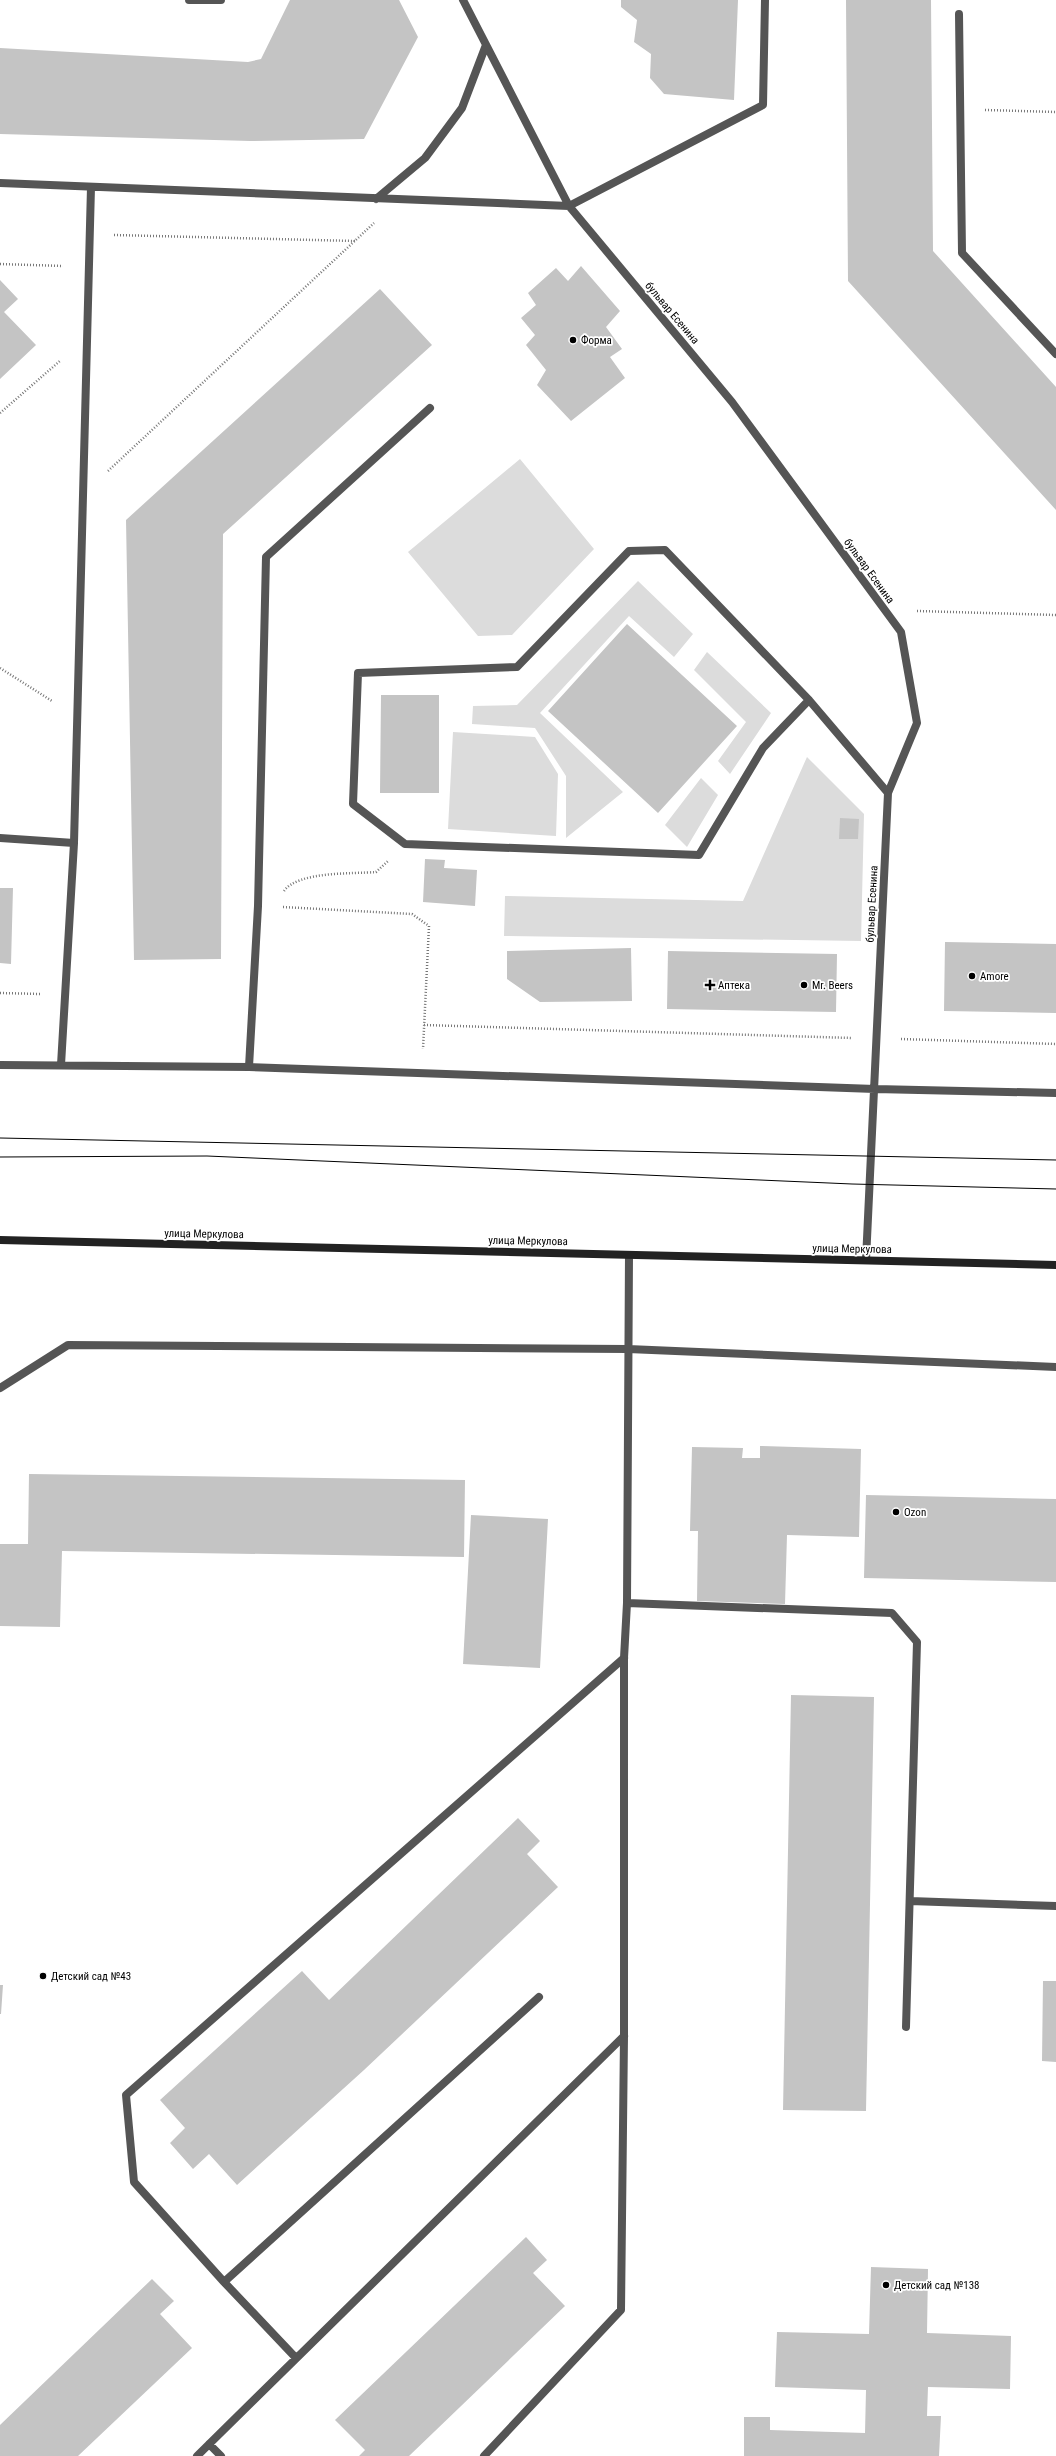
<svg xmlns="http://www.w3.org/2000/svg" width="1056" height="2456" font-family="'Roboto Condensed',sans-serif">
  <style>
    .green { fill: #dcdcdc }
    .building { fill: #c4c4c4 }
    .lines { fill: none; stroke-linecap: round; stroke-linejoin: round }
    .path { stroke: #777; stroke-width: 2.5; stroke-dasharray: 1 2; stroke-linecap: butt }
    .lane { stroke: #555; stroke-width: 8 }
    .secondary { stroke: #222; stroke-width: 8 }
    .tram { stroke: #000; stroke-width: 1 }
    .poi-dot { fill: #000; stroke: #fff; stroke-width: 1.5 }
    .labels { text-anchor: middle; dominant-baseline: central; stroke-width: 3.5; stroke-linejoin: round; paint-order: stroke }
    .street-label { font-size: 11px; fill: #000; stroke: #fff }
    .poi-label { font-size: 11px; fill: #000; stroke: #fff; text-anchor: start }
  </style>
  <rect width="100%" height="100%" fill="#fff"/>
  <!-- green -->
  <path class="green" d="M520,459L594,549L512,635L478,636L408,552Z
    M638,581L693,634L674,657L629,616L540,713L623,792L566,838V776L535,728L472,724L473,706L517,705Z
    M707,652L771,713L730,774L718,761L746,722L694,670Z
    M453,732L535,737L558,774L556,836L448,829Z
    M807,757L864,814L861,941L504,936L505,896L743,901Z
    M701,778L718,795L687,847L665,825Z"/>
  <!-- building -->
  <path class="building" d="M290,0H399L418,37L364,139L250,141L0,134V48L248,62L261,59Z
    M621,0H738L734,100L664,94L650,78L651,54L634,42L637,20L621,7Z
    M846,0H931L933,251L1056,387V510L848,281Z
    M581,266L620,311L606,327L622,349L610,357L625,378L571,421L537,385L546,370L526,345L535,335L521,318L536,305L528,293L556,268L568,281Z
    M0,280L18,299L4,312L36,345L0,379Z
    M380,289L432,345L223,534L221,959L134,960L126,520Z
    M627,624L737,726L658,813L548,711Z
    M381,695H439V793H380Z
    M840,818L859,819L858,839H839Z
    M425,859L445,860L444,868L477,870L475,906L423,902Z
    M0,888H13L11,964L0,963Z
    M945,942L1056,944V1013L944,1011Z
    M631,948L632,1001L540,1002L507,979V951Z
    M668,951L837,954L836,1012L667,1009Z
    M760,1446L861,1449L859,1537L787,1535L785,1604L697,1601L698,1531H690L692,1447L743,1448L742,1458H760Z
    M29,1474L465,1480L464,1557L62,1551L60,1627L0,1626V1544H28Z
    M866,1495L1056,1499V1582L864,1578Z
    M471,1515L548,1519L540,1668L463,1664Z
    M791,1695L874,1697L866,2111L783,2110Z
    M518,1818L540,1841L527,1854L558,1887L364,2070L237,2185L209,2154L193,2169L170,2143L185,2128L160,2100L302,1971L329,2000Z
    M1043,1981H1056V2062L1042,2061Z
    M0,1985H3L1,2014H0Z
    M526,2237L547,2260L533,2273L565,2306L409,2456H359L365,2450L335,2420Z
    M871,2267L928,2269L927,2333L1011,2336L1010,2389L928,2387L927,2416H941L939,2456H744V2417H770V2430L865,2433L866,2390L775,2387L777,2332L869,2334Z
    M152,2279L174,2301L160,2314L192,2348L78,2456H0V2425Z"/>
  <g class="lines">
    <!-- path -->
    <path class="path" d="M985,110L1056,112
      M114,235L355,241
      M0,264L63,266
      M0,413L61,360
      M108,471L374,223
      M917,611L1056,615
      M0,668L52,701
      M284,891C298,871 353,874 376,872L388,861
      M283,907L412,914L429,926L423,1049
      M0,993L41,994
      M424,1025L852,1038
      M901,1039L1056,1044"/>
    <!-- lane -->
    <path class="lane" d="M189,0H221
      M463,0L569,206L732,402L901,632L917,723L888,793L866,1260
      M959,14L962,253L1056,354
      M0,183L569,206L763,105L765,0
      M376,199L425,158L462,108L486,45
      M809,700L763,748L699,855L405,844L353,804L358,673L517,667L629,551L665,550L809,700L888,793
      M0,838L74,843
      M0,1065L249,1067L875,1089L1056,1093
      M61,1065L74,843L91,187
      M249,1067L258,906L266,557L430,408
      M0,1388L68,1345L628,1349L1056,1367
      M627,1603L892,1613L917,1642L906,2027
      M910,1901L1056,1906
      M539,1997L224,2282L134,2182L126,2095L624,1658
      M224,2282L296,2358
      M209,2444L221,2456
      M197,2456L624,2036
      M484,2456L621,2310L624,2036V1658L627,1603L629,1255"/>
    <!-- secondary -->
    <path class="secondary" d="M0,1240L1056,1265"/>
    <!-- tram -->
    <path class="tram" d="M0,1138L1056,1160
      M0,1157L207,1156L852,1184L1056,1189"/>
  </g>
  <!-- markers -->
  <g class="poi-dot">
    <circle cx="573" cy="340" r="4"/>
    <circle cx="972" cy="976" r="4"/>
    <path d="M708 979h4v4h4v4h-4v4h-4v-4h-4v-4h4z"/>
    <circle cx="804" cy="985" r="4"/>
    <circle cx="896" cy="1512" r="4"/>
    <circle cx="43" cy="1976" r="4"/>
    <circle cx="886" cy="2285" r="4"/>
  </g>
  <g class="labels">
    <!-- street labels -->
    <g class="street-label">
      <text transform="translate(672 313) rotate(50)">бульвар Есенина</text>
      <text transform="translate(869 571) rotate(54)">бульвар Есенина</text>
      <text transform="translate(872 904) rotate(-87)">бульвар Есенина</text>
      <text transform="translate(204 1234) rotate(1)">улица Меркулова</text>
      <text transform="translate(528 1241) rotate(1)">улица Меркулова</text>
      <text transform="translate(852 1249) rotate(1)">улица Меркулова</text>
    </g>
    <!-- poi labels -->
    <g class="poi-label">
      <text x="581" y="340">Форма</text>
      <text x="980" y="976">Amore</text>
      <text x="718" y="985">Аптека</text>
      <text x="812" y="985">Mr. Beers</text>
      <text x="904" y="1512">Ozon</text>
      <text x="51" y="1976">Детский сад №43</text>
      <text x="894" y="2285">Детский сад №138</text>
    </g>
  </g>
</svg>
